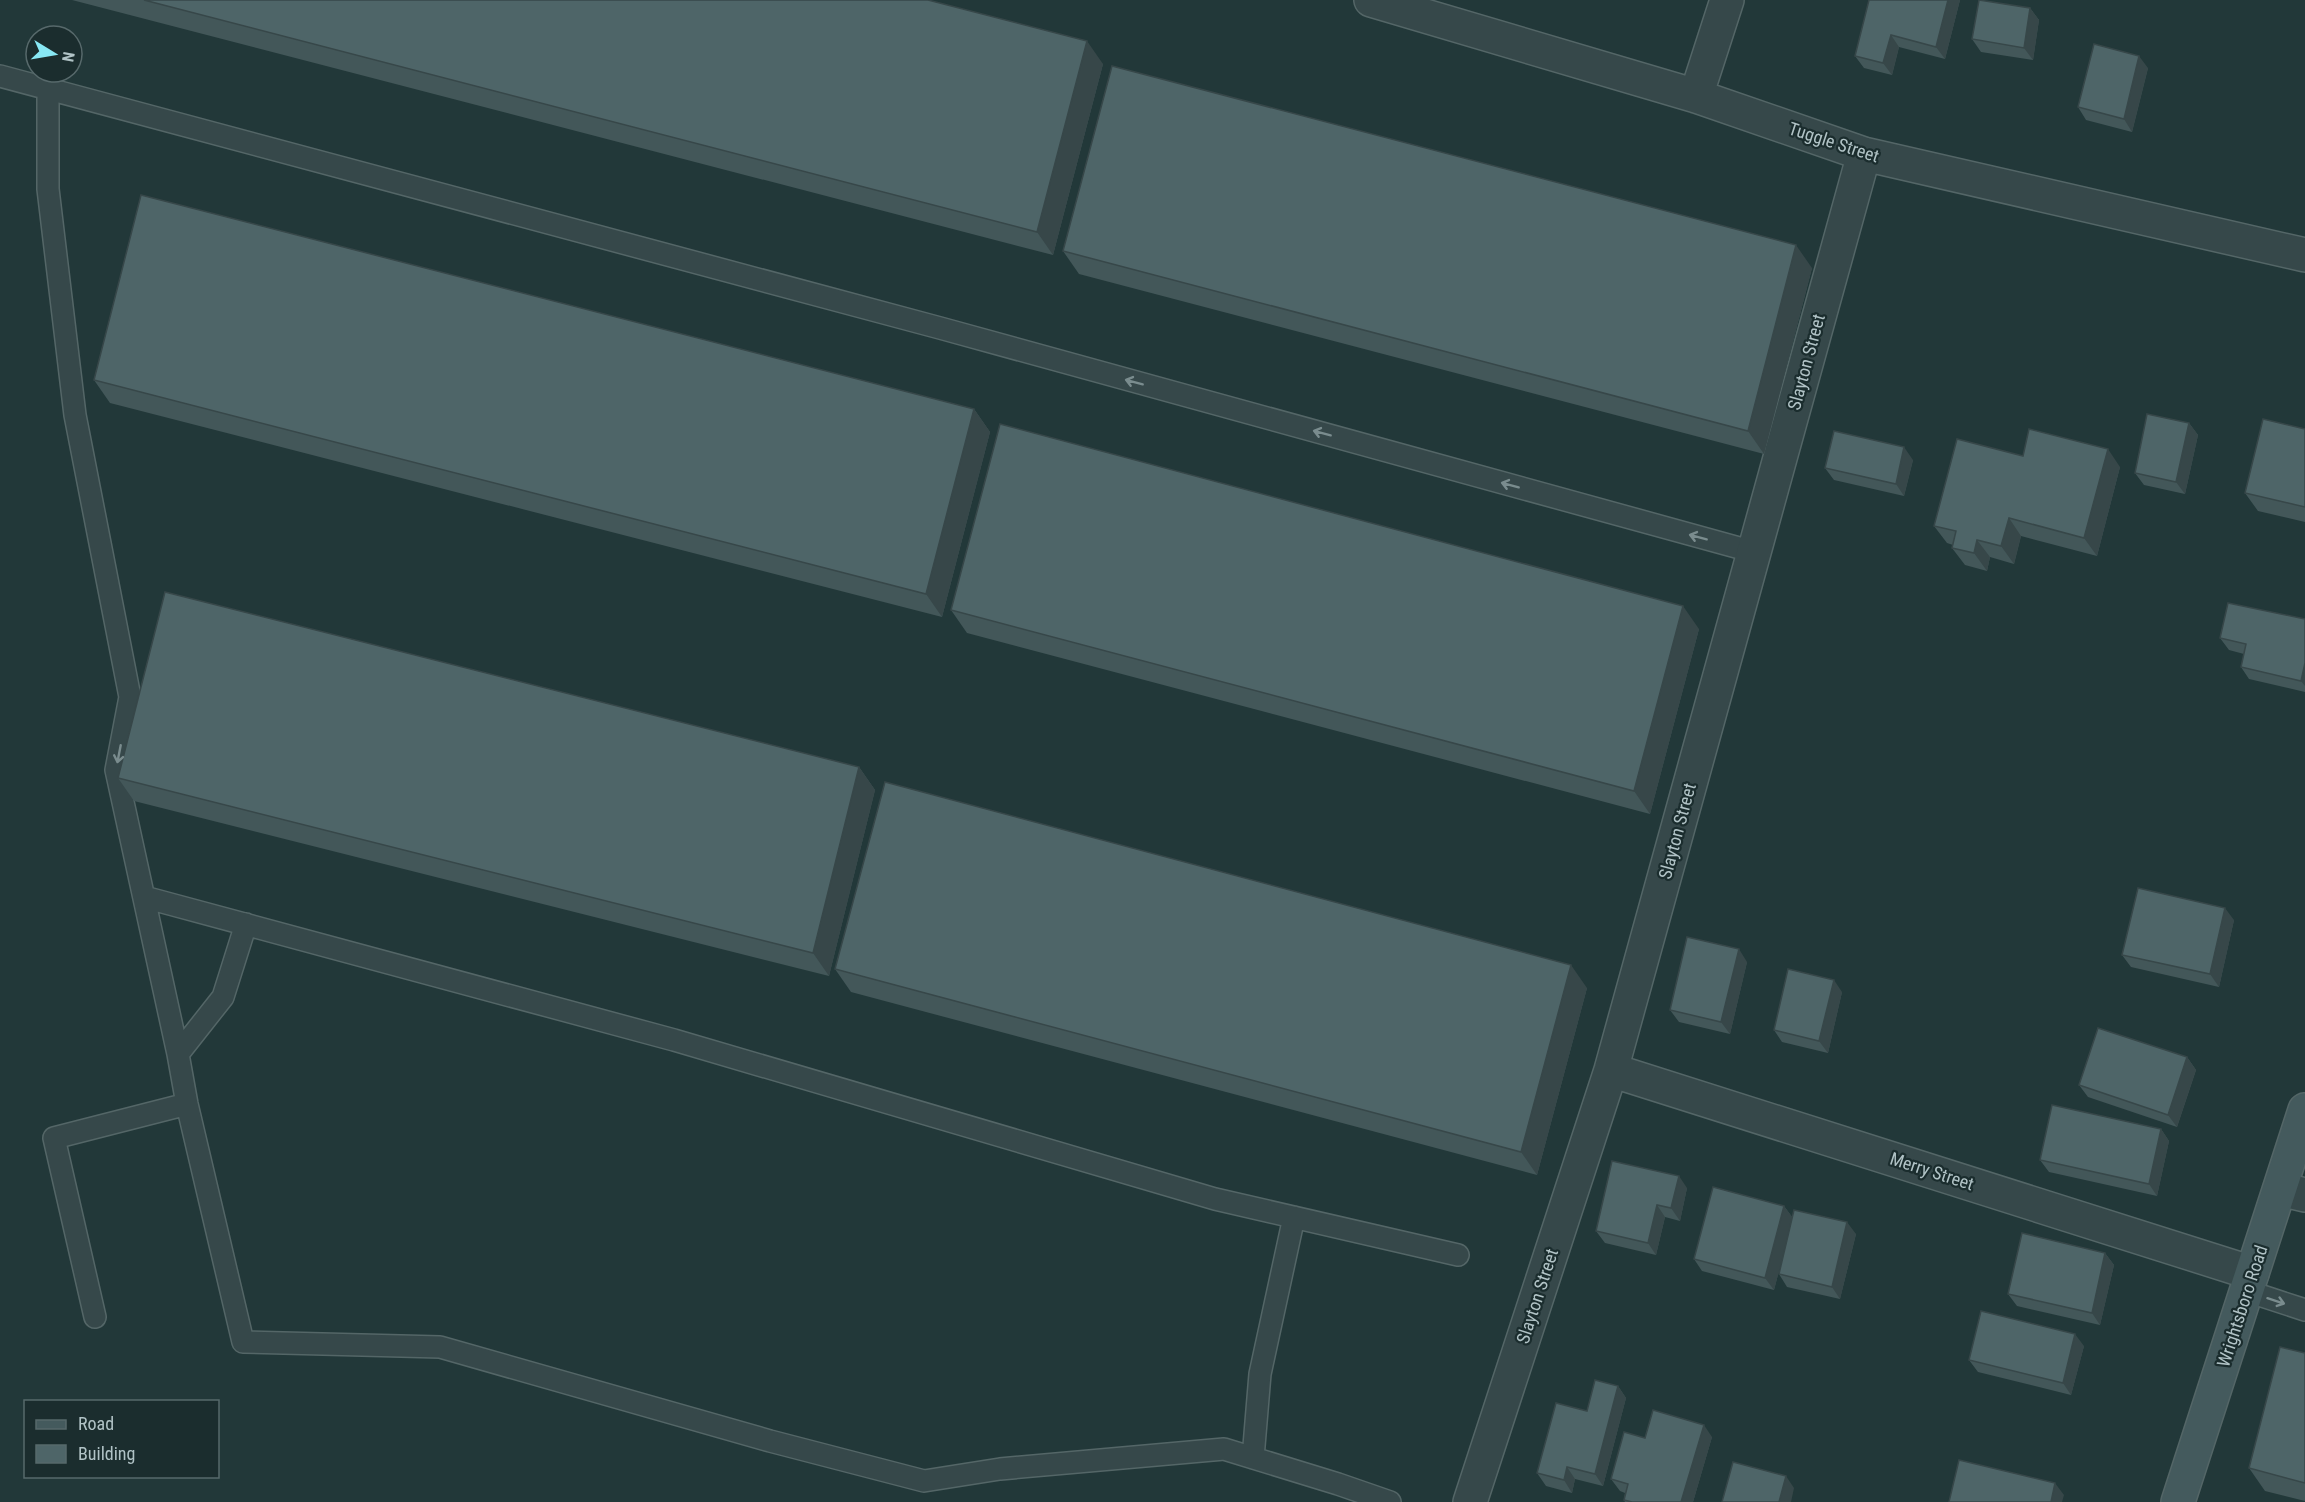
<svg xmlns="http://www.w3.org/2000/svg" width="2305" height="1502" font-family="'Roboto Condensed',sans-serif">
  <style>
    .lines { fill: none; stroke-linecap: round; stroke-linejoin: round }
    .lane-casing { stroke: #546667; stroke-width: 24 }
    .street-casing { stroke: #546667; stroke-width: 36 }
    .secondary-casing { stroke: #546667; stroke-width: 36 }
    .lane { stroke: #36484a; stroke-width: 21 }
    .street { stroke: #36484a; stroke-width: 33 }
    .secondary { stroke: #445a5d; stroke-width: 33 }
    .wall { fill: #435759 }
    .shaded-wall { fill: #374749 }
    .building { fill: #4e6568; stroke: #374749; stroke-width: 1.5 }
    .oneway { stroke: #7a8c8e }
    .labels { text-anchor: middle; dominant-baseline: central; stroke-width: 4.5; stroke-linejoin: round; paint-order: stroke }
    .street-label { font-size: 18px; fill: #b1c3c6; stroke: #1b2d2e }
  </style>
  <rect width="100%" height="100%" fill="#223839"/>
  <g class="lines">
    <defs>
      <path id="lane" d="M0,76L940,328L1754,552
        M48,90V189L75,415L130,697L116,770L178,1054L187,1104L243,1342L440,1347L770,1441L924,1481L1000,1469L1224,1449L1338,1484L1390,1502
        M144,897L674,1040L1215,1199L1458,1255
        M178,1054L223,997L246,924
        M2247,1291L2305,1310
        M95,1317L54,1138L187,1104
        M1253,1458L1260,1374L1294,1217"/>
      <path id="street" d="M1371,0L1696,96L1864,154L2305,255
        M1696,96L1727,0
        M1611,1070L2252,1273
        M2280,1189L2305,1195
        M1470,1502L1611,1070L1864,154"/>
      <path id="secondary" d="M2178,1502L2305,1110"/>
    </defs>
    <!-- lane casing -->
    <use href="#lane" class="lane-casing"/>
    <!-- street casing -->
    <use href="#street" class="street-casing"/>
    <!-- secondary casing -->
    <use href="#secondary" class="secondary-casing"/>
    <!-- lane -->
    <use href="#lane" class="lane"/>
    <!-- street -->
    <use href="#street" class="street"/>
    <!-- secondary -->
    <use href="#secondary" class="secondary"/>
  </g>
  <!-- wall -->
  <path class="wall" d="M72,0H928L1103,64L1053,255Z
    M1869,0H1960L1945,59L1899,47L1892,75L1864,68L1855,56Z
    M2030,8L2039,20L2033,60L1981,52L1972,39Z
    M2148,68L2132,132L2086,120L2078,107Z
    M1063,251L1812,268L1764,454L1079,274Z
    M94,380L974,409L990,432L942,617L110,403Z
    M2189,423L2198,435L2185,494L2144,485L2135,473Z
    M2305,429V522L2258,511L2245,493Z
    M2023,456L2120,467L2097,556L2021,536L2014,564L1990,557L1987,571L1965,565L1952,548L1953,545L1947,543L1934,526Z
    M1913,460L1904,496L1834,480L1825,468Z
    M951,610L1699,629L1650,814L967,633Z
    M2305,619V692L2249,679L2241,667L2244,654L2229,650L2220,638Z
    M859,767L875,790L829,976L134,801L118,778Z
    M2234,920L2219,987L2131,967L2122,955Z
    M1747,962L1730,1034L1679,1022L1670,1010Z
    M835,969L1587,988L1537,1175L851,992Z
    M1842,992L1828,1053L1782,1042L1774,1030Z
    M2187,1057L2196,1070L2177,1127L2088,1097L2079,1085Z
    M2161,1129L2169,1141L2157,1196L2049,1172L2040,1160Z
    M1687,1188L1680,1221L1665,1217L1656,1255L1605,1243L1596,1231Z
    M1784,1206L1792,1217L1856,1234L1840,1299L1787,1287L1779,1274L1783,1255L1774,1290L1702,1271L1694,1259Z
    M2105,1253L2114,1265L2100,1325L2017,1306L2008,1294Z
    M2084,1346L2071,1395L1978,1372L1969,1360Z
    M2305,1353V1501L2265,1491L2249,1468Z
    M1618,1386L1626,1398L1603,1486L1575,1479L1572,1493L1546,1486L1537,1473L1587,1411Z
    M1712,1437L1693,1502H1625L1624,1500L1625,1493L1620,1491L1611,1479L1645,1438Z"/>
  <!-- shaded-wall -->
  <path class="shaded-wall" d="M1948,0H1960L1945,59L1936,47Z
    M2030,8L2039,20L2033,60L2024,48Z
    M1891,35L1899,47L1892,75L1883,63Z
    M1087,41L1103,64L1053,255L1037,232Z
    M2139,56L2148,68L2132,132L2124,119Z
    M1796,245L1812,268L1764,454L1748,431Z
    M974,409L990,432L942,617L926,594Z
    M2189,423L2198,435L2185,494L2176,482Z
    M1904,447L1913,460L1904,496L1896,484Z
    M2108,449L2120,467L2097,556L2084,538Z
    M2009,518L2021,536L2014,564L2001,546Z
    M1977,540L1990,557L1987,571L1974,553Z
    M1683,606L1699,629L1650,814L1634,791Z
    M2305,663V686L2301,681Z
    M859,767L875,790L829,976L813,953Z
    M2225,908L2234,920L2219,987L2210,974Z
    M1739,949L1747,962L1730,1034L1721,1022Z
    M1571,965L1587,988L1537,1175L1521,1152Z
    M1834,980L1842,992L1828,1053L1819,1041Z
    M2187,1057L2196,1070L2177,1127L2168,1115Z
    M2161,1129L2169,1141L2157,1196L2149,1184Z
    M1679,1176L1687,1188L1680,1221L1671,1208Z
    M1657,1205L1665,1217L1656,1255L1648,1243Z
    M1784,1206L1793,1218L1774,1290L1765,1278Z
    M1847,1222L1856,1234L1840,1299L1832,1287Z
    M2105,1253L2114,1265L2100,1325L2092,1313Z
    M2075,1334L2084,1346L2071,1395L2063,1383Z
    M1618,1386L1626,1398L1603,1486L1595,1474Z
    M1704,1425L1712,1437L1693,1502H1681Z
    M1567,1467L1575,1479L1572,1493L1564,1480Z
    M1786,1476L1794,1488L1791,1502H1779Z
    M2055,1483L2064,1495L2062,1502H2051Z"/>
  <!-- building -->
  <path class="building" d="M144,0H928L1087,41L1037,232Z
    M1869,0H1948L1936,47L1891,35L1883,63L1855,56Z
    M1979,0L2030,8L2024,48L1972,39Z
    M2094,44L2139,56L2124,119L2078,107Z
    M1112,66L1796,245L1748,431L1063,251Z
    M141,195L974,409L926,594L94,380Z
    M2147,414L2189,423L2176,482L2135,473Z
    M2263,419L2305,429V507L2245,493Z
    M1000,424L1683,606L1634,791L951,610Z
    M2029,429L2108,449L2084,538L2009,518L2001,546L1977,540L1974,553L1952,548L1956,531L1934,526L1957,439L2023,456Z
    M1834,431L1904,447L1896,484L1825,468Z
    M165,592L859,767L813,953L118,778Z
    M2228,603L2305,619V663L2301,681L2241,667L2246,644L2220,638Z
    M885,782L1571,965L1521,1152L835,969Z
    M2138,888L2225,908L2210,974L2122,955Z
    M1687,937L1739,949L1721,1022L1670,1010Z
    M1788,969L1834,980L1819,1041L1774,1030Z
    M2098,1028L2187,1057L2168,1115L2079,1085Z
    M2052,1105L2161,1129L2149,1184L2040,1160Z
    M1612,1161L1679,1176L1671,1208L1657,1205L1648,1243L1596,1231Z
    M1713,1187L1784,1206L1765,1278L1694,1259Z
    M1794,1210L1847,1222L1832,1287L1779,1274Z
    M2022,1233L2105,1253L2092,1313L2008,1294Z
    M1981,1311L2075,1334L2063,1383L1969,1360Z
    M2280,1347L2305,1353V1483L2249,1468Z
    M1595,1380L1618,1386L1595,1474L1567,1467L1564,1480L1537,1473L1556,1403L1587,1411Z
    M1653,1410L1704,1425L1681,1502H1632L1624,1500L1628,1484L1611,1479L1624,1432L1645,1438Z
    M1959,1460L2055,1483L2051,1502H1949Z
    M1733,1462L1786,1476L1779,1502H1722Z"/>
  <!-- one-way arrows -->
  <defs><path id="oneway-shaft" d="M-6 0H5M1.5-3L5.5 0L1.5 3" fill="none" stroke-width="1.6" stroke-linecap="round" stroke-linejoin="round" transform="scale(1.5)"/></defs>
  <g class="oneway">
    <use href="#oneway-shaft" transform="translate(1134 382) rotate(-165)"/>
    <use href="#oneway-shaft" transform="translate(1322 433) rotate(-165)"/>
    <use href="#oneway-shaft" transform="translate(1510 485) rotate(-165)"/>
    <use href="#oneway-shaft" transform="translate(1698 537) rotate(-165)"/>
    <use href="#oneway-shaft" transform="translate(119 754) rotate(101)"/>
    <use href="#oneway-shaft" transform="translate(2276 1301) rotate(18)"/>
  </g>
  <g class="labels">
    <!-- street labels -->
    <g class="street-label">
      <text transform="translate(1834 142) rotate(18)">Tuggle Street</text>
      <text transform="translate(1806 362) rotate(-75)">Slayton Street</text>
      <text transform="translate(1677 831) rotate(-75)">Slayton Street</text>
      <text transform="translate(1932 1171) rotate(18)">Merry Street</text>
      <text transform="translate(1537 1296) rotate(-72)">Slayton Street</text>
      <text transform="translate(2242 1306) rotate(-72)">Wrightsboro Road</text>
    </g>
  </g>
  <!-- legend -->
  <rect x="24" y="1400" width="195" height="78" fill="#1b2d2e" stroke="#57696b" stroke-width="1.5"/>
  <rect x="36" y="1420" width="30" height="9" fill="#445a5d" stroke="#57696b" stroke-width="1.5"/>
  <text x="78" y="1430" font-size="18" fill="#b1c3c6">Road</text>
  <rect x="36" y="1445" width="30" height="18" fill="#4e6568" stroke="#57696b" stroke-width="1.5"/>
  <text x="78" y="1460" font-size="18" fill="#b1c3c6">Building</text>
  <!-- north arrow -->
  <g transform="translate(54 54) rotate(101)"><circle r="28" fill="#1b2d2e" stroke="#57696b" stroke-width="1.5"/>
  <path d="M0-4.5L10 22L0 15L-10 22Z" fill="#88e8f4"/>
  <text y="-9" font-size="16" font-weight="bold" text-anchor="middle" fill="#b1c3c6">N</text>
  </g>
</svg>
